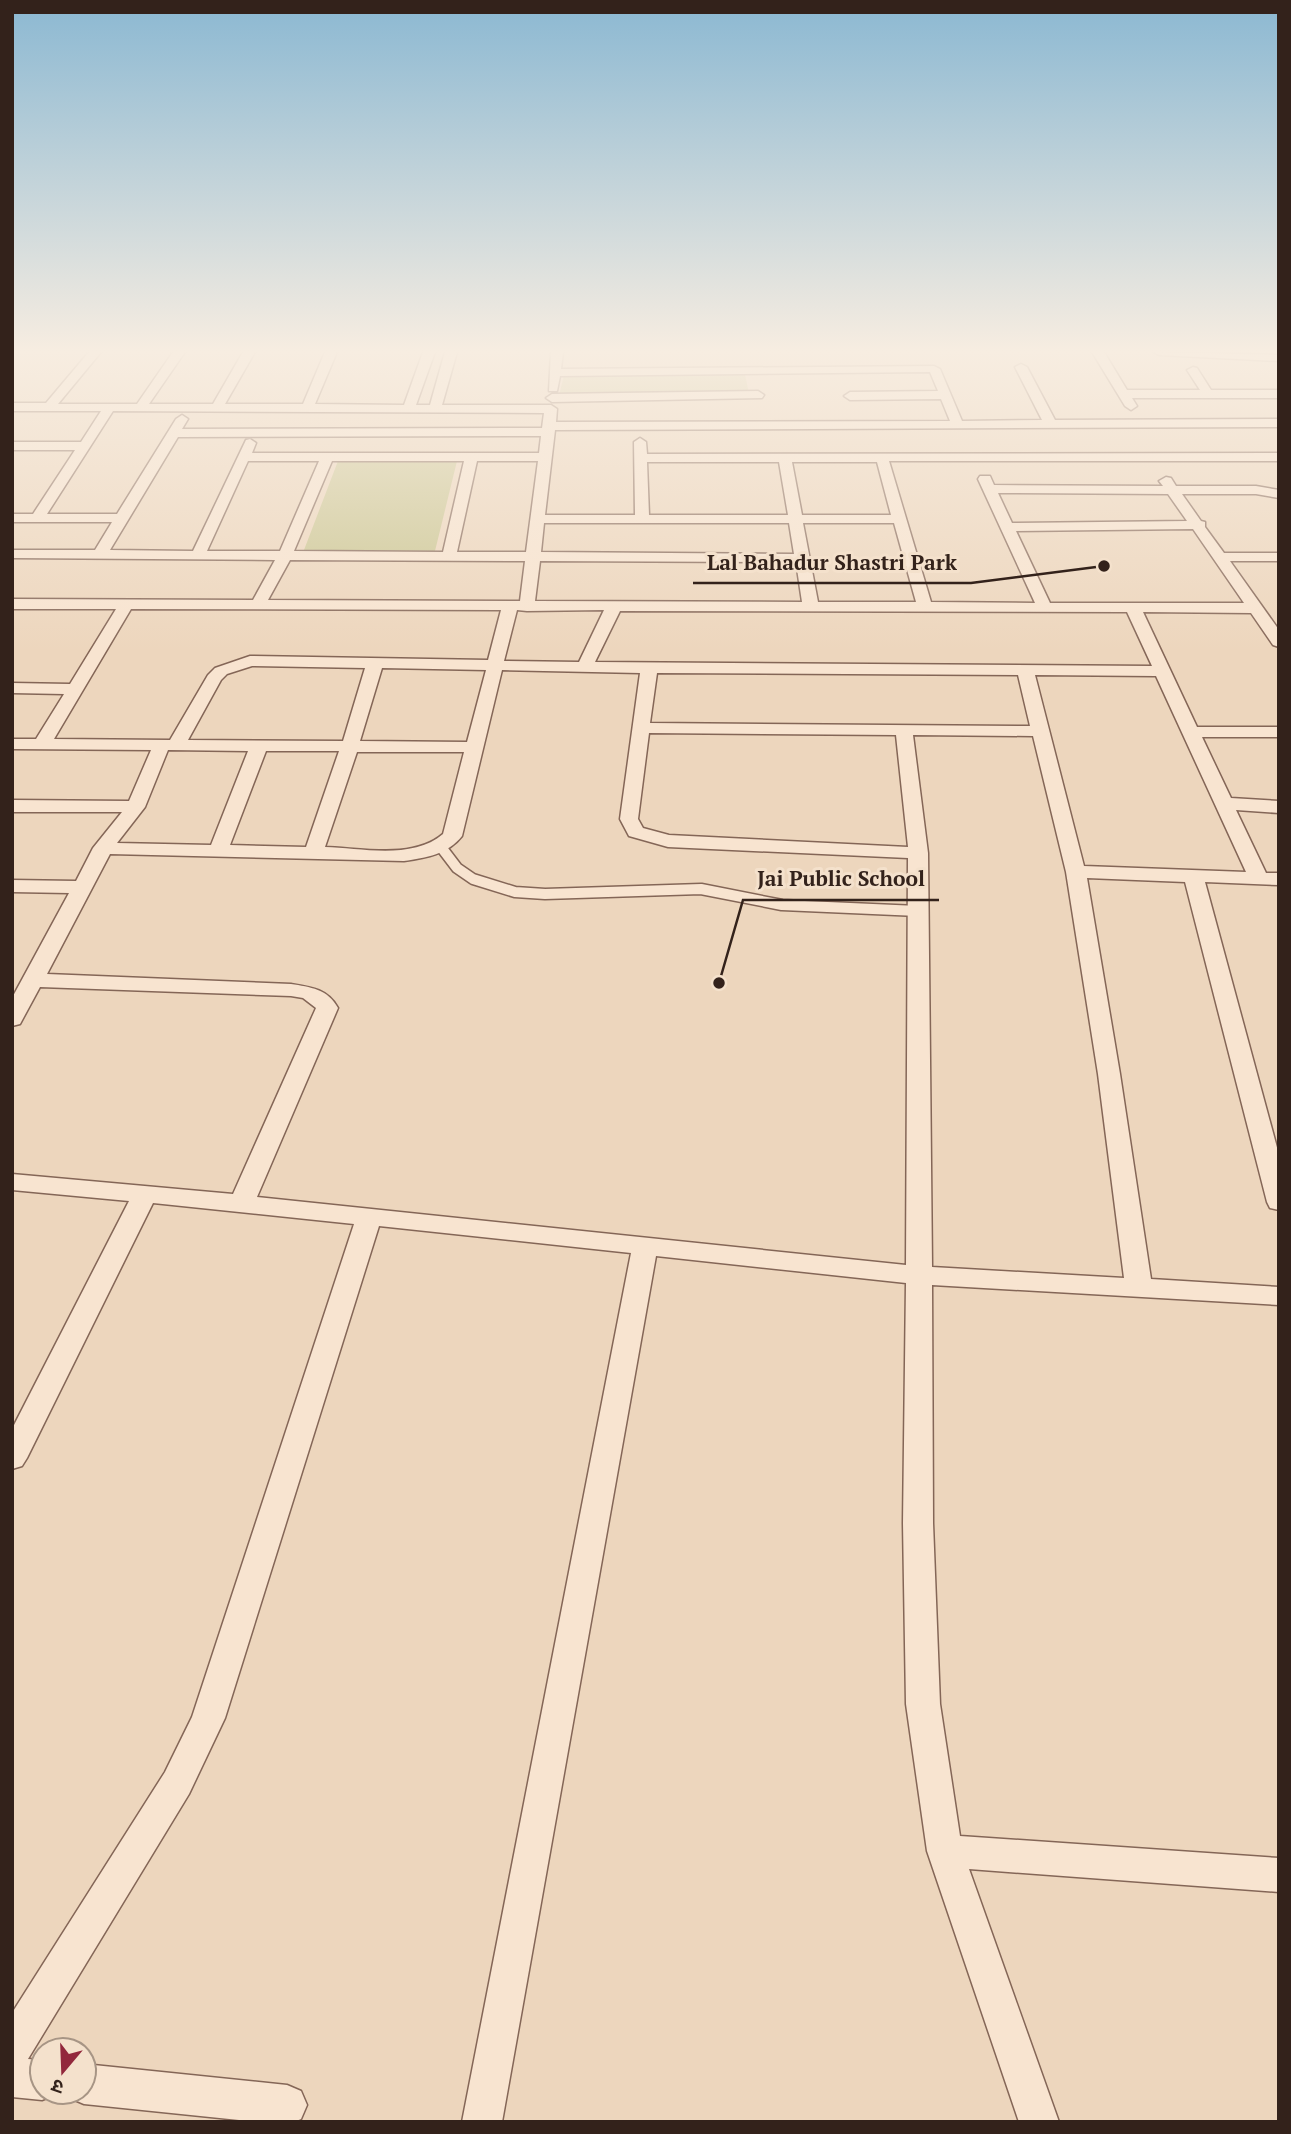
<svg xmlns="http://www.w3.org/2000/svg" width="1291" height="2134" font-family="'PT Serif','Noto Sans Devanagari',serif">
  <style>
    .green { fill: #cac692 }
    .lines { fill: none; stroke-linecap: round; stroke-linejoin: round }
    .service-casing { stroke: #846657; stroke-width: 13 }
    .minor-casing { stroke: #846657; stroke-width: 3 }
    .service { stroke: #f8e4d0; stroke-width: 10 }
    .minor { fill: #f8e4d0; fill-rule: evenodd }
    .leader { fill: none; stroke: #33221b; stroke-width: 2.5 }
    .callout-dot { fill: #33221b; stroke: #f4e1cc; stroke-width: 2.5 }
    .callout-label { font-size: 21px; text-anchor: middle; font-weight: bold; fill: #33221b; stroke: #f4e1cc; stroke-width: 6; stroke-linejoin: round; paint-order: stroke }
  </style>
  <rect width="100%" height="100%" fill="#edd6bd"/>
  <!-- green -->
  <path class="green" d="M745,374L749,394L559,396L564,375Z
    M338,461H457L435,551L304,550Z"/>
  <g class="lines">
    <defs>
      <path id="service" d="M441,847L457,868L473,879L515,892L545,894L701,889L782,905L918,911"/>
      <path id="minor" d="M89,352H101L58,404H137L173,352H185L149,404H213L243,352H255L225,404H303L325,352H337L315,404L404,405L423,352H435L416,405H430L445,352H457L442,405H551L557,409L556,422L950,421L941,399L850,400L844,396L850,392L938,391L930,372L560,376L557,391H549L551,352H563L561,369L934,366L940,369L962,421L1042,420L1015,367L1021,364L1027,367L1055,420L1279,419V427L555,430L545,515H635L634,442L640,438L646,442L647,454L1279,453V461H889L931,602L1035,603L978,479L980,476H990L994,485L1163,486L1159,481L1166,477L1171,478L1176,486H1256L1279,490V498L1256,494H1182L1201,521L1205,522V527L1224,553H1279V561H1230L1279,630V647L1273,645L1251,613L1143,612L1197,727H1279V737H1202L1231,798L1279,801V813L1236,810L1266,873H1279V885L1205,882L1279,1155V1210L1270,1208L1267,1202L1185,882L1087,878L1120,1074L1151,1279L1279,1287V1305L932,1285L933,1523L940,1704L960,1836L1279,1858V1892L969,1869L1059,2122H1019L927,1851L906,1704L903,1523L906,1283L656,1256L502,2122H462L631,1253L379,1226L225,1718L189,1794L28,2059L42,2060V2092L56,2094L42,2100L12,2097V2013L165,1772L192,1717L354,1224L153,1203L27,1458L22,1466L12,1469V1429L129,1201L12,1190V1174L233,1194L316,1008L303,998L291,996L40,987L20,1024L12,1026V998L69,893L12,892V880L76,881L93,848L122,812H12V800L129,801L151,750L12,749V739H36L64,694L12,693V683L70,684L116,609H12V599L253,600L275,560L12,558V550H95L112,522H12V514H33L75,450H12V442H81L101,411H12V403H46ZM113,411L544,413L542,428L182,429L188,419L182,415L176,419L117,514H47ZM541,436L539,453H252L256,443L250,439L246,440L193,551L110,550L178,437ZM248,461H319L280,551H207ZM332,461H464L443,552L294,551ZM477,461H538L526,552H457ZM647,462H779L788,515H649ZM792,462H877L891,515H802ZM998,493L1168,494L1187,521L1012,523ZM544,523H789L794,554L541,552ZM803,523H894L916,602H818ZM1193,529L1244,603H1050L1016,531ZM290,560L525,561L520,601L268,600ZM540,561L796,562L802,602L535,601ZM131,609L501,610L488,660L250,656L215,668L208,675L170,740L54,739ZM517,610L527,611L604,610L579,662L504,661ZM620,611L1127,612L1152,666L595,662ZM252,666L365,668L343,741L188,740L221,680L227,674ZM382,668L486,670L467,742L360,741ZM502,670L640,673L620,819L629,836L668,847L908,858L906,1265L257,1197L338,1008C328,989 310,987 291,984L47,974L110,854L404,861C426,858 448,854 462,836ZM657,673L1018,675L1030,726L650,723ZM1035,675L1156,676L1246,872L1084,866ZM649,733L896,735L908,847L669,835L643,828L638,819ZM913,735L1033,736L1066,872L1098,1074L1124,1278L932,1267L928,853ZM168,750L248,751L211,845L117,843L145,807ZM266,751H339L306,847L230,845ZM357,752H464L443,834C413,860 361,848 325,847Z
        M1092,352H1104L1127,390H1200L1187,370L1193,367L1197,368L1211,390H1279V398H1132L1137,406L1131,410L1125,406Z
        M1153,352L1279,355V361L1159,355Z
        M758,391L764,395L762,398L552,402L546,398L552,394Z
        M84,2064L287,2085L301,2091L307,2105L301,2119L294,2122H258L84,2104L70,2098L68,2092H84Z"/>
    </defs>
    <!-- service casing -->
    <use href="#service" class="service-casing"/>
    <!-- minor casing -->
    <use href="#minor" class="minor-casing"/>
    <!-- service -->
    <use href="#service" class="service"/>
    <!-- minor -->
    <use href="#minor" class="minor"/>
  </g>
  <!-- sky -->
  <linearGradient id="sky" x2="0" y2="1"><stop stop-color="#8bb8d2"/><stop offset="0.54" stop-color="#f7ede1"/><stop offset="1" stop-color="#f7ede1" stop-opacity="0"/></linearGradient>
  <rect width="1291" height="651" fill="url(#sky)"/>
  <!-- callouts -->
  <path class="leader" d="M1104 566L971 583H693M719 983L743 900H939"/>
  <g class="callout-dot">
    <circle cx="1104" cy="566" r="7"/>
    <circle cx="719" cy="983" r="7"/>
  </g>
  <g class="callout-label">
    <text x="832" y="570">Lal Bahadur Shastri Park</text>
    <text x="841" y="886">Jai Public School</text>
  </g>
  <!-- border -->
  <rect width="1291" height="2134" fill="none" stroke="#33221b" stroke-width="28"/>
  <!-- north arrow -->
  <g transform="translate(63 2071) rotate(199)"><circle r="33" fill="#f4e1cc" stroke="#a79585" stroke-width="2"/>
  <path d="M0-5L12 26L0 18L-12 26Z" fill="#92283c"/>
  <text y="-10" font-size="19" font-weight="bold" text-anchor="middle" fill="#33221b">उ</text>
  </g>
</svg>
